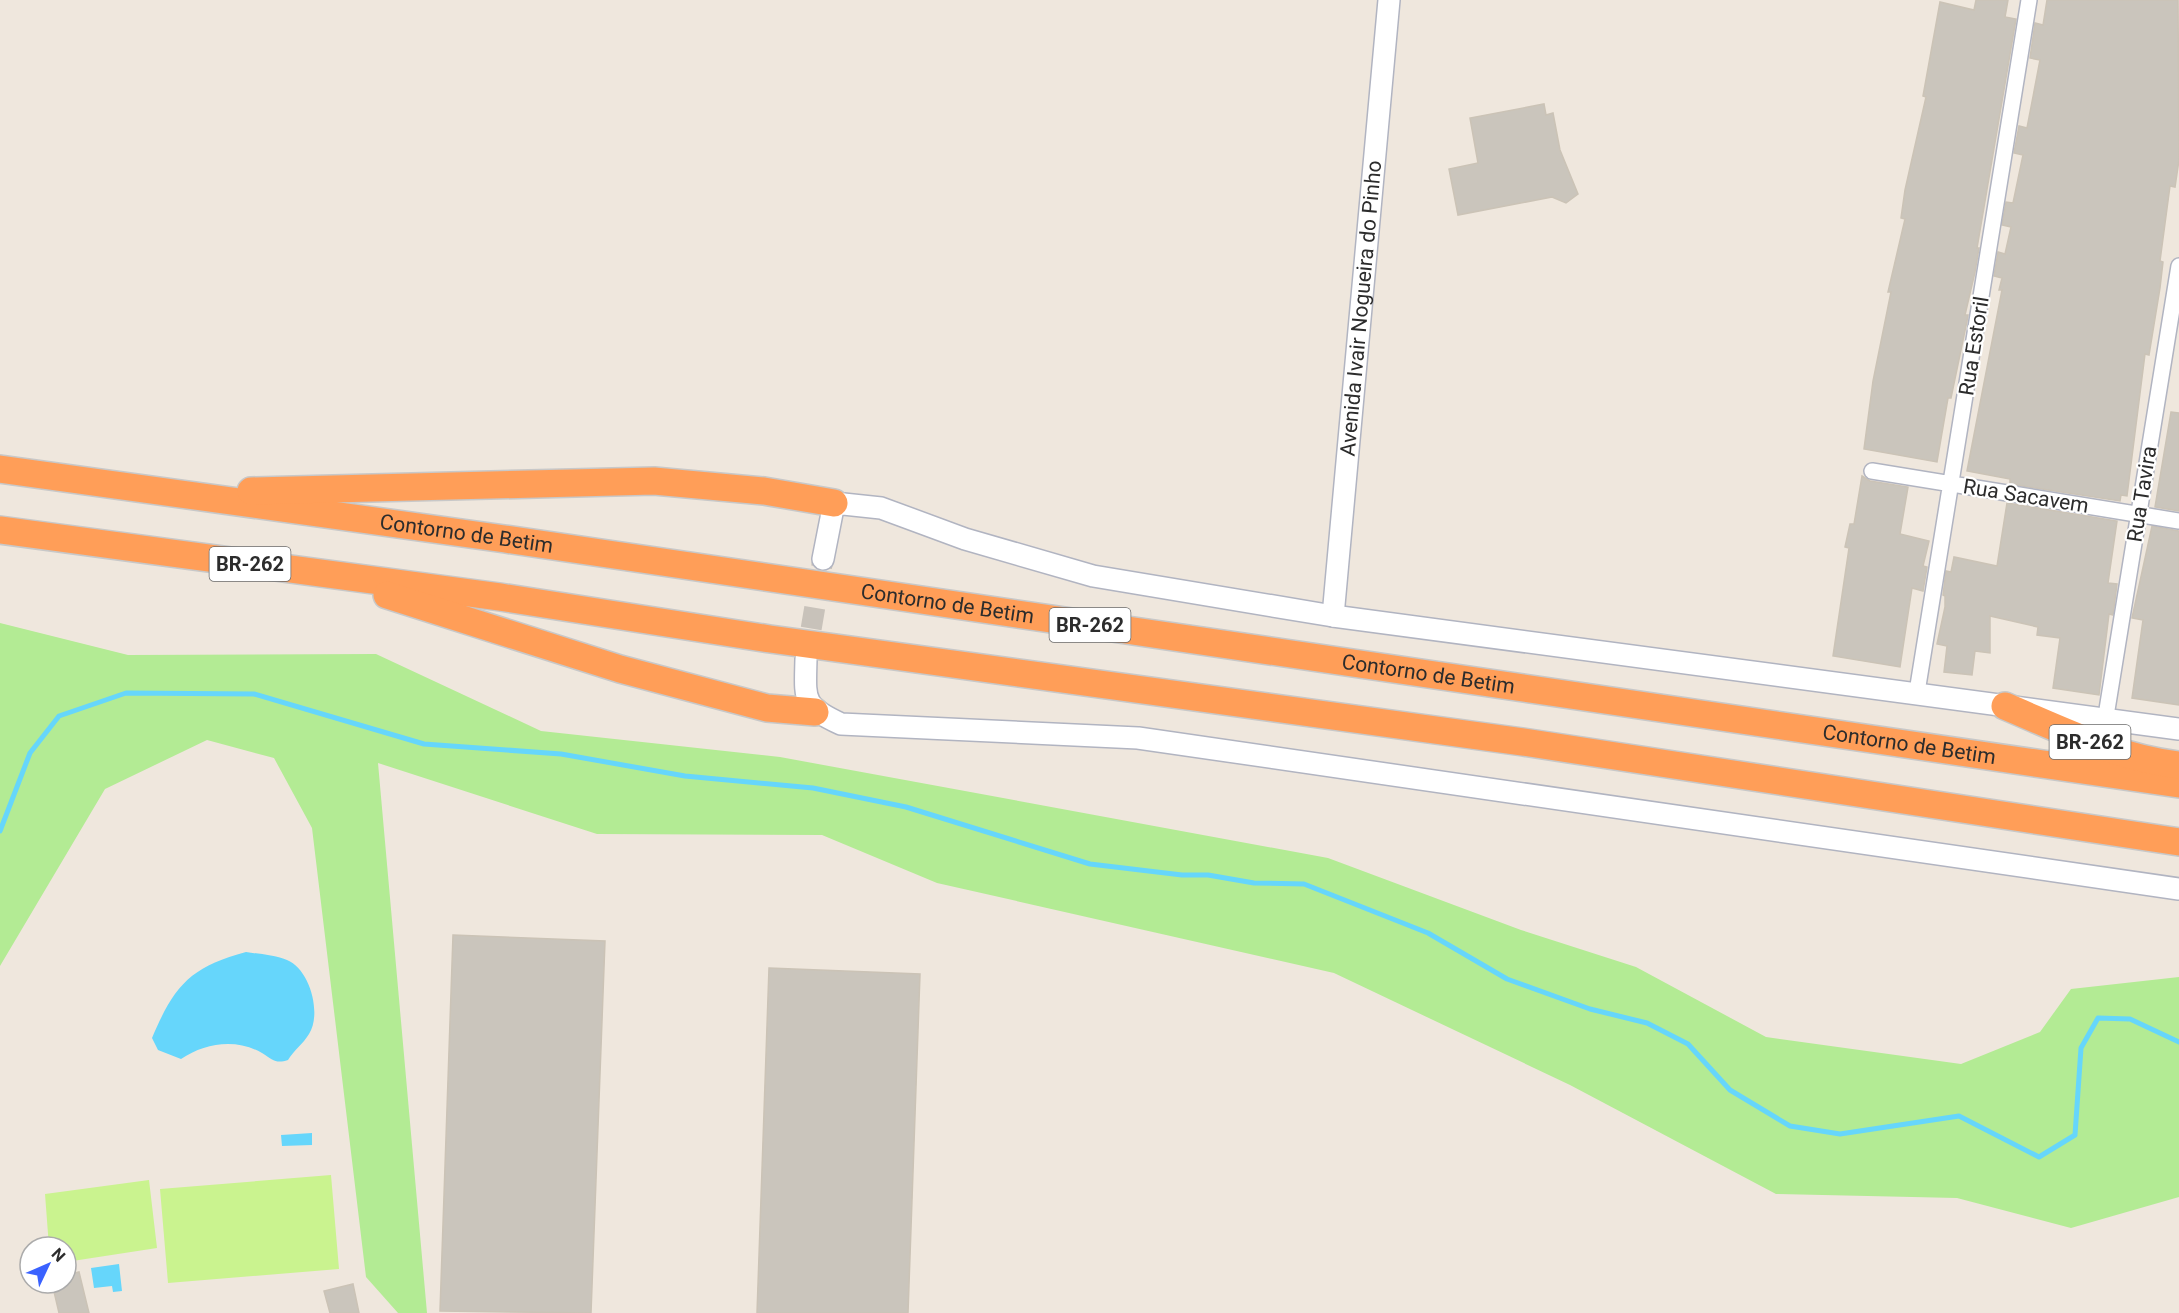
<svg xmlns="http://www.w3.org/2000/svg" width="2179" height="1313" font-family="Roboto,sans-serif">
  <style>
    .green { fill: #b3eb94 }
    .pitch { fill: #caf38f }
    .water { fill: #66d6fb }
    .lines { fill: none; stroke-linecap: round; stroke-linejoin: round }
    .stream { stroke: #66d6fb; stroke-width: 5 }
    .building { fill: #cac5bc; stroke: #cbc3b6; stroke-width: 1.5 }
    .secondary-tunnel { stroke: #c8c2ba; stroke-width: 21; stroke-dasharray: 21 10; stroke-linecap: butt }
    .street-casing { stroke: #b1b4c1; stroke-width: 18 }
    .secondary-casing { stroke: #b1b4c1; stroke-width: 24 }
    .highway-casing { stroke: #c8c8c8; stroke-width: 30 }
    .street { stroke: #fff; stroke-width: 15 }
    .secondary { stroke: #fff; stroke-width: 21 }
    .highway { stroke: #ff9e58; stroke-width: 27 }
    .labels { text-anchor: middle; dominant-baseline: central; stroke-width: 4.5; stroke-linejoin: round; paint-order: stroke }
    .shield { fill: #fff; stroke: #6b6b6b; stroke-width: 1.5 }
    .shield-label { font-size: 20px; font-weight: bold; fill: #2c2c2c }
    .street-label { font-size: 21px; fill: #2c2c2c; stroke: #fff }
  </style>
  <rect width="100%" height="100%" fill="#efe7dd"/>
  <!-- green -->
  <path class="green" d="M0,623L128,655L376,654L541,731L780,757L1328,858L1521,930L1636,967L1766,1037L1961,1064L2040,1032L2071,989L2179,977V1197L2071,1228L1957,1198L1776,1194L1570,1085L1334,973L937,883L822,835L597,834L378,763L427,1313H398L366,1277L312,828L274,758L207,740L105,789L0,966Z"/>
  <!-- pitch -->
  <path class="pitch" d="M331,1175L339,1269L168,1283L160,1189Z
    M149,1180L157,1248L66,1262V1247H49L45,1194Z"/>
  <!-- water -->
  <path class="water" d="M246,952C259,954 274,955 287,960C310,969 322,1014 309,1034C303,1044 294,1050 288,1060C276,1064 273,1060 262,1053C236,1038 205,1043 181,1059L158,1050L152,1038C174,986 190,967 246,952Z
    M312,1133V1145L282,1146L281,1135Z
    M119,1264L122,1291L113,1292L112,1286L94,1288L91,1268Z"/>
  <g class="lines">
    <!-- stream -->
    <path class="stream" d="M0,831L30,753L59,716L126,693L254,694L424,744L561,754L685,776L813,788L906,807L1090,864L1182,875H1208L1254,883L1304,884L1428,933L1507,979L1590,1009L1647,1023L1688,1044L1730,1090L1790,1126L1840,1134L1959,1116L2039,1157L2075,1135L2081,1048L2098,1018L2130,1019L2179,1042"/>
  </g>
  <!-- building -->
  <path class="building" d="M1976,0H2008L2005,17L2016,19L1977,248H1979L1975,272L1965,315H1968L1967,321L1951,398H1948L1937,462L1864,449L1873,381L1891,292H1888L1905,219L1901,218L1905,190L1926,97L1923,96L1940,2L1974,10Z
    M2047,0H2178L2179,160L2175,187L2170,186L2160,261L2163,262L2160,288L2149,355L2145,354L2127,496L2121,495L2120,501L2010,484V479L1967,471L2002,290H1999L2002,278L1994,276L1998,252L2005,254L2011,227L2002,225L2006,202L2013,203L2023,155L2014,153L2019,126L2027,128L2040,60L2030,58L2035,23L2043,25Z
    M1544,104L1546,115L1553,113L1560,150L1578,194L1566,203L1552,197L1458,215L1449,169L1478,163L1470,118Z
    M2171,412L2179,413V511L2155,507Z
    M1862,476L1870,481L1908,487L1900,534L1929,541L1923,566L1927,567L1923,591L1912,588L1900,667L1833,656L1849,548L1845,547L1850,524H1854Z
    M2007,503L2117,521L2108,583L2117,584L2113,615L2109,614L2099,695L2053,688L2060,638L2037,635L2038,627L1990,616V653L1975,651L1972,675L1944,672L1947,646L1937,644L1945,607V596L1943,595L1946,571L1951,572L1954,557L1997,566Z
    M2152,526L2179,531V705L2132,698L2143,620L2132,618Z
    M453,935L605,941L591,1313L440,1311Z
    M769,968L920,974L908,1313H757Z
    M79,1272L89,1313H59L52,1283H66V1275Z
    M353,1284L359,1313H330L324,1291Z"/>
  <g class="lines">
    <!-- secondary-tunnel -->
    <path class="secondary-tunnel" d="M806,659L823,559"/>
    <defs>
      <path id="street" d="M1872,471L2179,521
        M1917,692L2029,0
        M2105,722L2179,266"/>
      <g id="secondary">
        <path d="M823,559L834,503L881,508L965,539L1093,576L1333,616L2179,729"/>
        <path id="s1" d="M1333,616L1389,0"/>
        <path d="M806,659C805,700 802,706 841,724L1138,738L2179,889"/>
      </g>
      <g id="highway">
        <path id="s2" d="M0,469L505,539L2179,784"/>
        <path d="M251,491L654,481L764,491L834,503"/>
        <path d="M0,530L500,597L770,639L1523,742L2179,842"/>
        <path d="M387,595L620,669L767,708L815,712"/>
        <path d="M2005,706C2062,730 2117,758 2179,765"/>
      </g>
    </defs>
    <!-- street casing -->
    <use href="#street" class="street-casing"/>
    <!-- secondary casing -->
    <use href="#secondary" class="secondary-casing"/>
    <!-- highway casing -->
    <use href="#highway" class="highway-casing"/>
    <!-- street -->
    <use href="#street" class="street"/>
    <!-- secondary -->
    <use href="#secondary" class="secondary"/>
    <!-- highway -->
    <use href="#highway" class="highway"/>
  </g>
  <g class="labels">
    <!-- shield labels -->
    <g class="shield">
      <rect x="209.5" y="547" width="81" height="34" rx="4.5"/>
      <rect x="1049.5" y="608" width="81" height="34" rx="4.5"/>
      <rect x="2049.5" y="725" width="81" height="34" rx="4.5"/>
    </g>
    <g class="shield-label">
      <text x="250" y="564">BR-262</text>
      <text x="1090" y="625">BR-262</text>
      <text x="2090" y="742">BR-262</text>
    </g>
    <!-- street labels -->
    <g class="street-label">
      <text stroke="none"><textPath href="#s1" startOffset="309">Avenida Ivair Nogueira do Pinho</textPath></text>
      <text transform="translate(1974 346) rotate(-81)">Rua Estoril</text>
      <text transform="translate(2142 494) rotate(-81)">Rua Tavira</text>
      <text transform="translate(2026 496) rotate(9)">Rua Sacavem</text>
      <text stroke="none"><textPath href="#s2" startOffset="471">Contorno de Betim</textPath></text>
      <text stroke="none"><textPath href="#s2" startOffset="957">Contorno de Betim</textPath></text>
      <text stroke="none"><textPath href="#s2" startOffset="1443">Contorno de Betim</textPath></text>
      <text stroke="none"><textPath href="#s2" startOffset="1929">Contorno de Betim</textPath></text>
    </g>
  </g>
  <!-- north arrow -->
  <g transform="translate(48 1265) rotate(46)"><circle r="28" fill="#ffffff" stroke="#ababab" stroke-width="1.5"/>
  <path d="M0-4.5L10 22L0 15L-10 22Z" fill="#3a62ff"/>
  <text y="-9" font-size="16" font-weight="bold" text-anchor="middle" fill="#2c2c2c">N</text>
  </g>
</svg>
